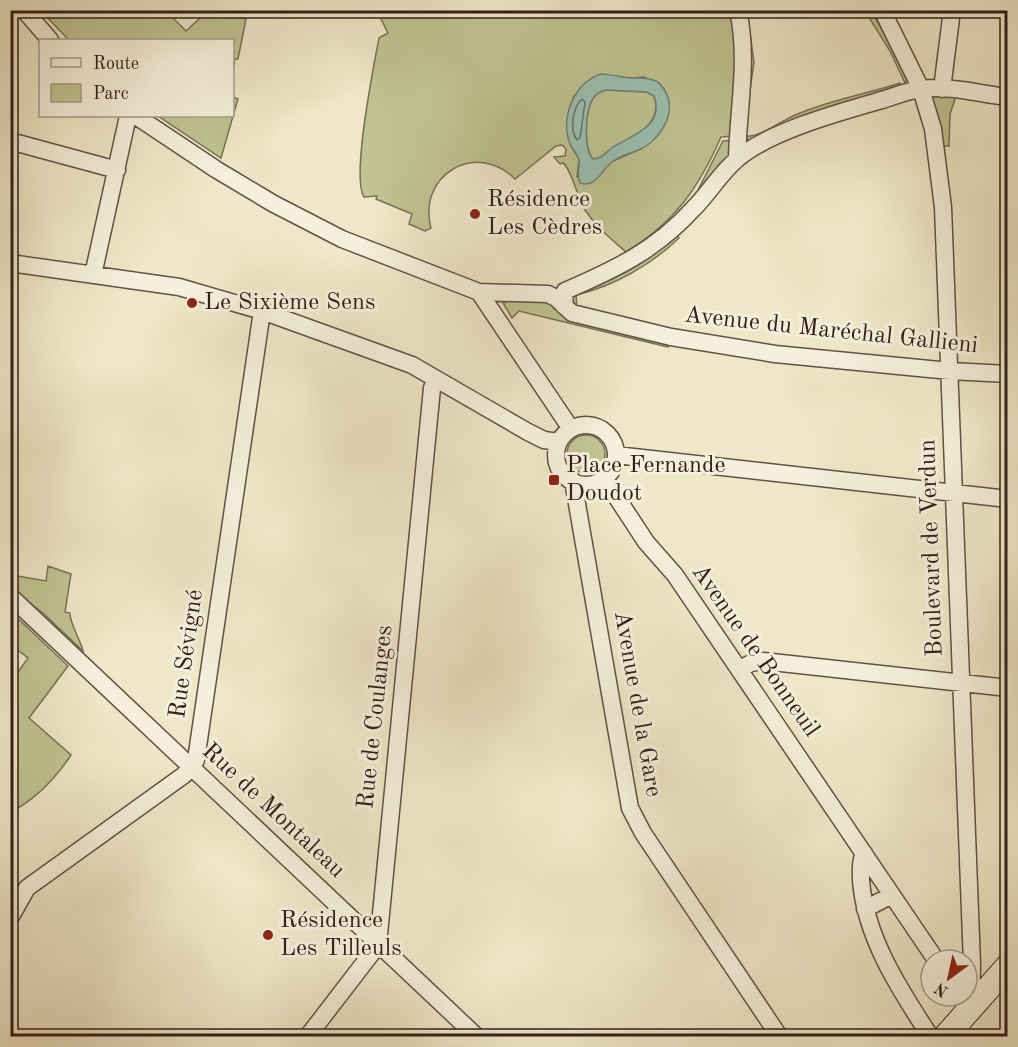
<svg xmlns="http://www.w3.org/2000/svg" width="1018" height="1047" font-family="'Old Standard TT',serif">
  <style>
    .green { fill: #c0c392; stroke: #797256; stroke-width: 1.5; fill-rule: evenodd }
    .water { fill: #9ac0b2; stroke: #708075; stroke-width: 1.5; fill-rule: evenodd }
    .lines { fill: none; stroke-linecap: round; stroke-linejoin: round }
    .shore { stroke: #667066; stroke-width: 1.5 }
    .street-casing { stroke: #615245; stroke-width: 19 }
    .secondary-casing { stroke: #322019; stroke-width: 26 }
    .street { stroke: #f5efdb; stroke-width: 16 }
    .secondary { stroke: #f5efdb; stroke-width: 24 }
    .poi-dot { fill: #8f2418; stroke: #f5efdb; stroke-width: 2 }
    .labels { text-anchor: middle; dominant-baseline: central; stroke-width: 6; stroke-linejoin: round; paint-order: stroke }
    .poi-label { font-size: 24px; fill: #322019; stroke: #f5efdb; text-anchor: start }
    .street-label { font-size: 24px; fill: #322019; stroke: #f5efdb }
  </style>
  <rect width="100%" height="100%" fill="#efe7c8"/>
  <filter id="stains"><feTurbulence type="fractalNoise" baseFrequency=".00333" numOctaves="4"/><feColorMatrix values="0 0 0 0 .2 0 0 0 0 .09 0 0 0 0 .02 0 0 0 .5 -.17"/></filter>
  <radialGradient id="worn" r=".72"><stop offset=".6" stop-color="#630" stop-opacity="0"/><stop offset="1" stop-color="#630" stop-opacity=".3"/></radialGradient>
  <!-- green -->
  <path class="green" d="M41,11H166L186,31L201,17L203,11H230L229,16L246,19L238,59H235L233,70L232,40H69Z
    M377,11H734L739,40L734,136L721,137C698,189 675,222 626,252C611,239 596,227 585,210C578,199 571,168 563,163L560,164L554,157L565,156L566,149L562,145L556,146L515,179C476,140 417,175 431,228L425,231L409,224L412,214L376,199L377,196L364,197C351,177 374,65 379,38L388,33ZM644,77L664,89L669,103L641,149L613,161L607,166L577,177L579,159L571,146L567,123L569,110L574,96L632,78Z
    M742,11H747L754,62L744,132L747,136C757,138 782,121 793,116C828,100 864,95 900,83L899,90L837,105L793,122L757,141C748,142 743,138 740,129L747,86V50Z
    M865,11H871C884,33 901,55 907,80L905,83L890,51Z
    M606,90L647,92L654,96C666,131 618,140 600,159H593C583,148 585,109 594,97C597,93 601,91 606,90Z
    M934,96H956L950,114L949,146H943L931,99Z
    M233,97L238,99L221,158L158,116H232Z
    M734,140L731,154L701,190L699,188L723,141Z
    M676,235L679,238C651,265 614,286 576,295L577,306L654,324V327L572,306V293L626,272L643,261Z
    M550,298L669,341L668,347L519,311L512,318L503,303L508,300Z
    M567 454a19 19 0 1 1 38 0a19 19 0 1 1-38 0Z
    M48,566L71,574L65,612L70,613C69,622 81,641 83,651L44,614L11,588V575L46,581Z
    M11,612L68,666L29,718L71,755C55,779 36,799 11,812V682L28,658L11,645Z"/>
  <!-- water -->
  <path class="water" d="M601,74C612,74 622,78 633,78C641,78 647,77 656,81C660,83 662,86 665,91C676,109 665,131 649,144C638,153 623,153 612,162C600,171 597,188 580,183C576,174 580,169 579,160C578,154 572,149 570,144C560,117 574,83 601,74ZM607,90L647,92L654,96C665,126 633,135 613,147C606,152 602,159 593,159C583,149 585,109 594,97C597,93 601,91 607,90Z"/>
  <g class="lines">
    <!-- shore -->
    <path class="shore" d="M582,99L585,102L580,138L577,140C569,130 573,107 582,99Z"/>
    <defs>
      <path id="street" d="M24,10L50,40
        M882,10L921,89L933,129L943,207L972,964L971,1009
        M942,89L952,10
        M136,116L217,170L274,204L342,239L479,292L571,429
        M10,141L117,170
        M737,159C738,109 749,60 738,10
        M10,263L179,287L262,311L412,365L528,432L544,440L559,442
        M93,275L128,116
        M479,292L548,294L556,298L572,313L671,337L775,354L950,371L1008,374
        M564,306L565,291C616,269 656,250 694,208C709,193 719,175 736,160C769,131 840,112 882,100C895,96 909,90 922,89C949,85 980,94 1008,97
        M556 455a30 30 0 1 1 60 0a30 30 0 1 1-60 0Z
        M616,455L1008,499
        M604,478L646,542L675,575L936,960
        M573,481L630,808L643,833L779,1036
        M10,596L476,1036
        M740,669L751,663L763,661L1008,688
        M864,853C860,862 861,870 861,880C865,937 900,990 930,1036
        M865,909L892,895
        M10,918L27,888L184,775L196,760L262,311
        M308,1036L378,945L432,388L436,379"/>
      <path id="secondary" d="M946,1036L1008,966"/>
    </defs>
    <!-- street casing -->
    <use href="#street" class="street-casing"/>
    <!-- secondary casing -->
    <use href="#secondary" class="secondary-casing"/>
    <!-- street -->
    <use href="#street" class="street"/>
    <!-- secondary -->
    <use href="#secondary" class="secondary"/>
  </g>
  <!-- markers -->
  <g class="poi-dot">
    <circle cx="475" cy="214" r="6"/>
    <circle cx="192" cy="303" r="6"/>
    <rect x="548" y="474" width="12" height="12" rx="3"/>
    <circle cx="268" cy="935" r="6"/>
  </g>
  <g class="labels">
    <!-- poi labels -->
    <g class="poi-label">
      <text x="487" y="200">Résidence<tspan x="487" dy="28">Les Cèdres</tspan></text>
      <text x="204" y="303">Le Sixième Sens</text>
      <text x="566" y="466">Place Fernande<tspan x="566" dy="28">Doudot</tspan></text>
      <text x="280" y="921">Résidence<tspan x="280" dy="28">Les Tilleuls</tspan></text>
    </g>
    <!-- street labels -->
    <g class="street-label">
      <text transform="translate(831 331) rotate(6)">Avenue du Maréchal Gallieni</text>
      <text transform="translate(932 548) rotate(-92)">Boulevard de Verdun</text>
      <text transform="translate(755 651) rotate(55)">Avenue de Bonneuil</text>
      <text transform="translate(187 654) rotate(-82)">Rue Sévigné</text>
      <text transform="translate(637 704) rotate(80)">Avenue de la Gare</text>
      <text transform="translate(376 717) rotate(-84)">Rue de Coulanges</text>
      <text transform="translate(273 811) rotate(43)">Rue de Montaleau</text>
    </g>
  </g>
  <!-- margin -->
  <rect width="1018" height="1047" fill="none" stroke="#efe7c8" stroke-width="36"/>
  <rect x="12" y="12" width="994" height="1023" fill="none" stroke="#322019" stroke-width="3"/>
  <rect x="18" y="18" width="982" height="1011" fill="none" stroke="#322019" stroke-width="1.5"/>
  <!-- legend -->
  <rect x="39" y="39" width="195" height="78" fill="#f5efdb" stroke="#a79c8d" stroke-width="1.5"/>
  <rect x="51" y="58" width="30" height="9" fill="#f5efdb" stroke="#a79c8d" stroke-width="1.5"/>
  <text x="93" y="69" font-size="18" fill="#322019">Route</text>
  <rect x="51" y="84" width="30" height="18" fill="#c0c392" stroke="#a79c8d" stroke-width="1.5"/>
  <text x="93" y="99" font-size="18" fill="#322019">Parc</text>
  <!-- north arrow -->
  <g transform="translate(949 978) rotate(213)"><circle r="28" fill="#f5efdb" stroke="#a79c8d" stroke-width="1.5"/>
  <path d="M0-4.5L10 22L0 15L-10 22Z" fill="#8f2418"/>
  <text y="-9" font-size="16" font-weight="bold" text-anchor="middle" fill="#322019">N</text>
  </g>
  <rect width="100%" height="100%" filter="url(#stains)"/>
  <rect width="100%" height="100%" fill="url(#worn)"/>
</svg>
